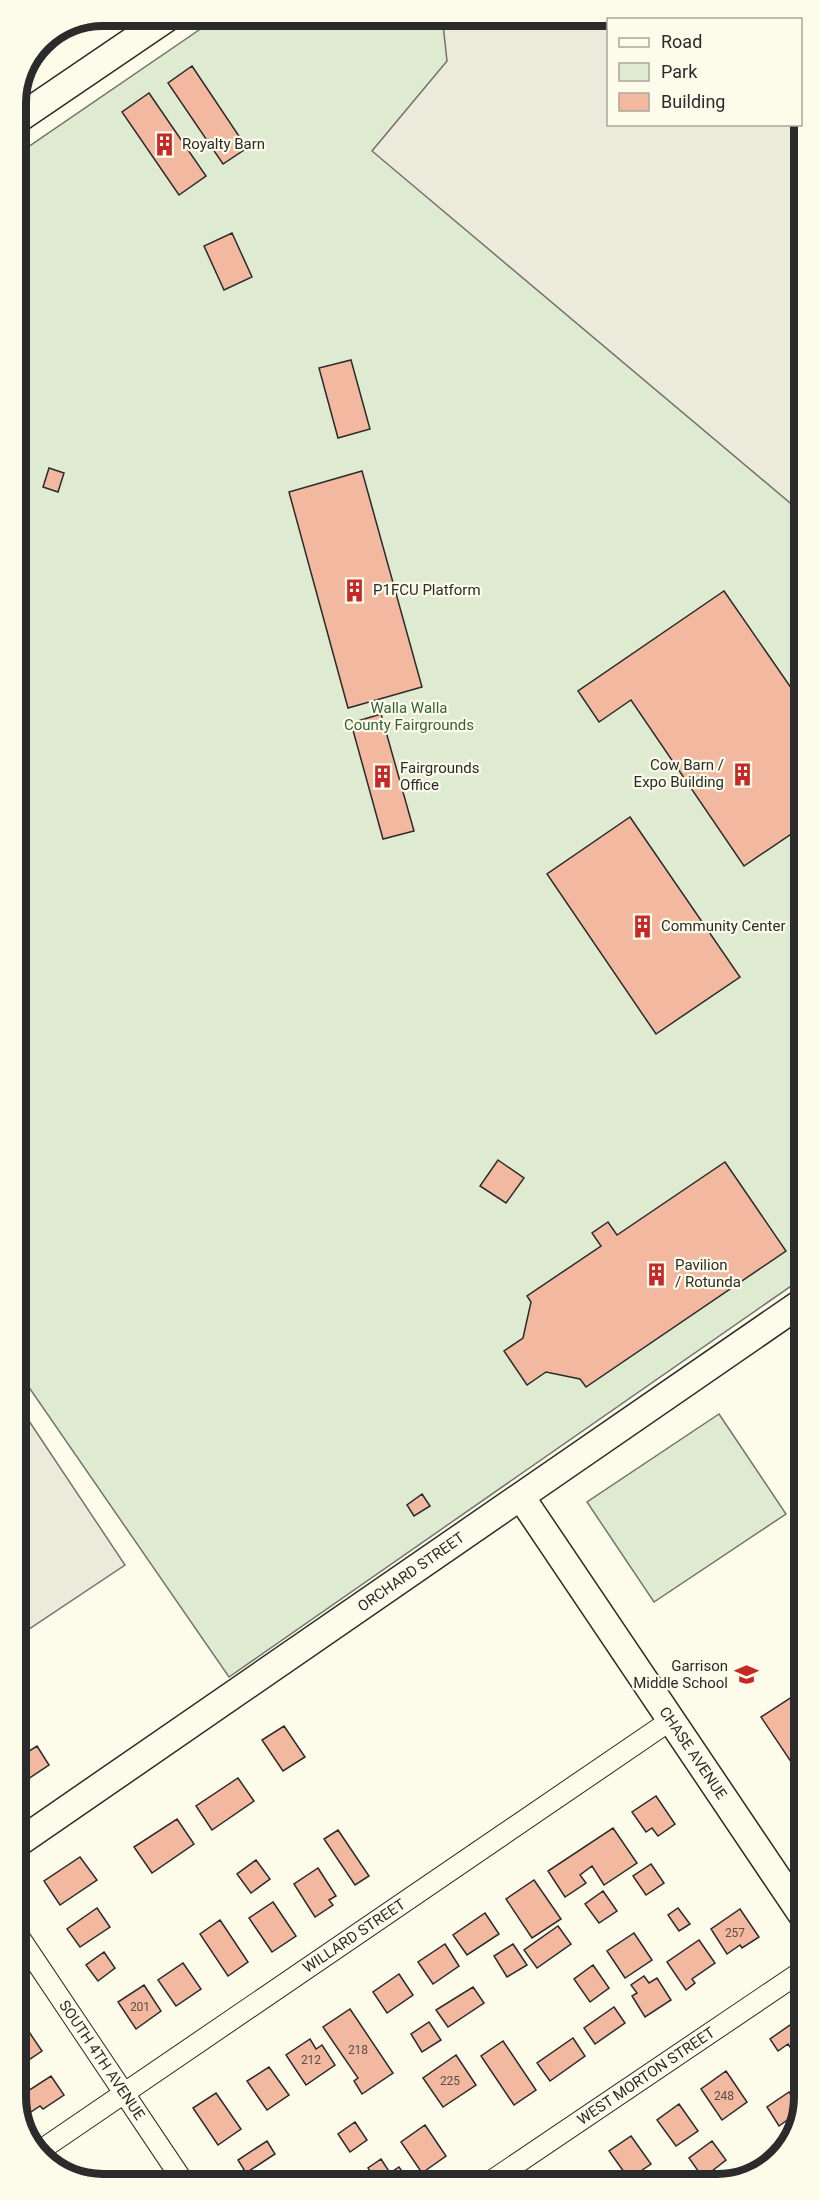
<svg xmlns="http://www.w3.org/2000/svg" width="820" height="2200" font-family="Roboto,sans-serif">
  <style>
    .green { fill: #deebd1; stroke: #74746e; stroke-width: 1.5 }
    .parking { fill: #eceadb; stroke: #74746e; stroke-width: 1.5 }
    .building { fill: #f2b8a0; stroke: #2b2b2b; stroke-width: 1.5 }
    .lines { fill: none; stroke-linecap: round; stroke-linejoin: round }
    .street-casing { stroke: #2b2b2b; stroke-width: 22 }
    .secondary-casing { stroke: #2b2b2b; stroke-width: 30 }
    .street { stroke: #fdfbea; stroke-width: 20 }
    .secondary { stroke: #fdfbea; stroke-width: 27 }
    .labels { text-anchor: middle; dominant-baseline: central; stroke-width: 4.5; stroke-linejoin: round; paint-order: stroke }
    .number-label { font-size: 12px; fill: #5d4e48 }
    .poi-label { font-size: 15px; fill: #2b2b2b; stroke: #fdfbea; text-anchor: start }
    .park-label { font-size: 15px; fill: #34623c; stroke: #fdfbea }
    .street-label { font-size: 15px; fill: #2b2b2b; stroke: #fdfbea }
    .rim { fill: none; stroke: #2b2b2b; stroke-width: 8 }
  </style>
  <rect width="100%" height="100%" fill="#fdfbea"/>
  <!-- green -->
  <path class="green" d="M221,15H678L687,19L608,20V124H800L801,77L802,79L804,1277L229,1677L17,1370L15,156Z
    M719,1414L786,1514L654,1602L587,1502Z"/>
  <!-- parking -->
  <path class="parking" d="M442,15H649L657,19L608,20V124H800L802,91V513L372,151L447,61Z
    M17,1403L125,1565L17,1637Z"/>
  <!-- building -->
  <path class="building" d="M192,66L247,148L223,164L168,83Z
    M149,93L206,176L179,195L122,112Z
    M232,233L252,277L224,290L204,246Z
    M351,360L370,429L338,438L319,368Z
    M49,468L64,473L58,492L43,487Z
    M362,471L422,687L348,708L289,492Z
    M724,591L803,705V826L744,866L631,700L599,722L578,691Z
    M381,714L414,831L383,839L351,723Z
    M630,817L740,977L656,1034L547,874Z
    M498,1160L524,1178L506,1203L480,1186Z
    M725,1162L786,1251L586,1387L580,1379L546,1372L527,1385L504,1351L523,1338L531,1302L527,1296L601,1246L592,1233L608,1222L617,1235Z
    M804,1196V1219L793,1203Z
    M422,1494L430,1506L414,1516L407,1505Z
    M804,1689L805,1796L795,1783L802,1778L761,1717Z
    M284,1726L305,1757L283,1771L262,1740Z
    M37,1746L49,1765L25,1781L18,1770V1758Z
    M238,1778L254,1801L212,1830L196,1806Z
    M656,1796L675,1824L658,1836L652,1828L646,1832L632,1812Z
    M177,1819L194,1844L152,1873L134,1847Z
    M613,1828L637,1863L604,1885L592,1866L580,1875L586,1883L565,1897L548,1871Z
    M338,1830L369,1876L355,1885L324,1839Z
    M80,1857L97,1880L60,1905L44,1881Z
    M256,1860L270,1879L251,1893L237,1874Z
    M651,1864L664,1883L646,1895L633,1876Z
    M318,1868L336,1896L329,1900L333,1905L315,1917L294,1884Z
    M534,1880L561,1919L532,1938L506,1899Z
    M603,1891L617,1911L599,1923L585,1904Z
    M273,1902L296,1936L272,1952L249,1918Z
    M97,1908L110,1927L80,1947L67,1929Z
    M678,1908L690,1924L679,1931L668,1915Z
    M740,1909L759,1937L742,1948L740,1945L727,1954L711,1929Z
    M485,1913L499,1934L467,1955L453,1935Z
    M220,1920L248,1962L228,1976L200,1934Z
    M558,1926L571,1944L537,1968L524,1950Z
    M634,1933L652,1960L625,1978L607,1951Z
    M699,1940L715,1963L692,1979L695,1983L686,1990L667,1962Z
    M445,1944L459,1966L433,1984L418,1962Z
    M513,1944L527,1965L507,1977L494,1956Z
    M104,1952L115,1968L98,1981L86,1965Z
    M183,1963L201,1989L176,2006L158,1980Z
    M593,1965L609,1988L590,2002L574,1979Z
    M399,1974L413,1995L387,2013L373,1992Z
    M644,1976L649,1983L657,1978L671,2000L645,2017L632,1996L637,1993L631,1985Z
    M144,1985L161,2011L136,2029L118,2002Z
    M473,1987L484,2003L448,2027L436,2010Z
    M614,2007L625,2023L595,2044L584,2028Z
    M350,2009L393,2073L362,2094L354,2081L358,2078L323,2027Z
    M803,2016L805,2054L798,2059L788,2044L778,2051L770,2039Z
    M429,2022L441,2040L422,2052L411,2034Z
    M23,2023L42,2051L18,2067V2026Z
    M573,2038L585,2056L550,2081L537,2063Z
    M310,2039L316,2049L322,2045L335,2065L306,2085L286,2055Z
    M503,2041L536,2090L514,2105L481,2056Z
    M456,2055L476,2085L443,2107L423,2078Z
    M269,2067L289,2095L267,2110L247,2081Z
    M726,2071L747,2102L722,2120L701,2089Z
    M51,2076L64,2095L43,2109L40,2106L25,2116L18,2105V2090L24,2086L28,2091Z
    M789,2092L801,2110L779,2126L767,2107Z
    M216,2093L241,2129L218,2145L193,2108Z
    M679,2104L698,2131L676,2146L657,2120Z
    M355,2122L367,2140L350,2152L338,2134Z
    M425,2125L446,2156L422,2173L401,2142Z
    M631,2136L651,2164L629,2179L609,2151Z
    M267,2141L275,2154L246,2173L238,2160Z
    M712,2141L726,2160L703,2178L689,2158Z
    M381,2159L390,2173L399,2167L410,2183L378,2184L368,2168Z
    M668,2172L675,2182H652Z"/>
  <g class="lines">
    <defs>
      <path id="street" d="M18,1935L185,2184
        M38,2152L671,1720
        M488,2183L805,1969"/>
      <path id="secondary" d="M15,121L171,15
        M521,1497L805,1919
        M18,1843L804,1301"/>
    </defs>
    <!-- street casing -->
    <use href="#street" class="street-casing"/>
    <!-- secondary casing -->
    <use href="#secondary" class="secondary-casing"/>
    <!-- street -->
    <use href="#street" class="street"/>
    <!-- secondary -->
    <use href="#secondary" class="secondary"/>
  </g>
  <!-- icons -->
  <defs>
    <symbol id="building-bare" viewBox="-9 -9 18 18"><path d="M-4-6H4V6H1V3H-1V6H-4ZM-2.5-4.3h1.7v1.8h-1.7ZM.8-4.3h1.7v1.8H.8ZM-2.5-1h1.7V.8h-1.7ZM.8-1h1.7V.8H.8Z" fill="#c62828" stroke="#fdfbea" stroke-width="2.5" paint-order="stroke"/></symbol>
    <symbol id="school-bare" viewBox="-9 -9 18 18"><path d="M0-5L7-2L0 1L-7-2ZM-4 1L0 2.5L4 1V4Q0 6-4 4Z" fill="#c62828" stroke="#fdfbea" stroke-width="2.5" paint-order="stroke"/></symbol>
  </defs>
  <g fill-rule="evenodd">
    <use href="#building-bare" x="148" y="128" width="33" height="33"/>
    <use href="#building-bare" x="338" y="574" width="33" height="33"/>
    <use href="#building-bare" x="726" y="758" width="33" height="33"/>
    <use href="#building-bare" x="366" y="760" width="33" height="33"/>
    <use href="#building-bare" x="626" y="910" width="33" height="33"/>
    <use href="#building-bare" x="640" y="1258" width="33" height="33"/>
    <use href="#school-bare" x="730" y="1658" width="33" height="33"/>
  </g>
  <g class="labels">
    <!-- number labels -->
    <g class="number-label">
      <text x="735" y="1933">257</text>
      <text x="140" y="2007">201</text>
      <text x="358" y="2050">218</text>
      <text x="311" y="2060">212</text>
      <text x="450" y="2081">225</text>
      <text x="724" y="2096">248</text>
    </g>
    <!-- poi labels -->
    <g class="poi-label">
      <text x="182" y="144">Royalty Barn</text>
      <text x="373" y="590">P1FCU Platform</text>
      <text x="724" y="765" text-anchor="end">Cow Barn /<tspan x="724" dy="17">Expo Building</tspan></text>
      <text x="400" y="768">Fairgrounds<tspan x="400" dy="17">Office</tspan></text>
      <text x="661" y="926">Community Center</text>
      <text x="675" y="1265">Pavilion<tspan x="675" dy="17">/ Rotunda</tspan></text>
      <text x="728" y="1666" text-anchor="end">Garrison<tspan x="728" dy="17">Middle School</tspan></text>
    </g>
    <!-- park labels -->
    <g class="park-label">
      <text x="409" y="708">Walla Walla<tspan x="409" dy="17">County Fairgrounds</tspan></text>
    </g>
    <!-- street labels -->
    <g class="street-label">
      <text transform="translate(411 1572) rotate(-35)">ORCHARD STREET</text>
      <text transform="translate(693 1753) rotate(56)">CHASE AVENUE</text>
      <text transform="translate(354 1936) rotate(-34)">WILLARD STREET</text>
      <text transform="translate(102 2060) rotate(56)">SOUTH 4TH AVENUE</text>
      <text transform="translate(646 2076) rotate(-34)">WEST MORTON STREET</text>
    </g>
  </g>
  <!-- crop -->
  <path d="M0 0H820V2200H0ZM103 26H717A77 77 0 0 1 794 103V2097A77 77 0 0 1 717 2174H103A77 77 0 0 1 26 2097V103A77 77 0 0 1 103 26Z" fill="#fdfbea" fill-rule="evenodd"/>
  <path class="rim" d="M103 26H717A77 77 0 0 1 794 103V2097A77 77 0 0 1 717 2174H103A77 77 0 0 1 26 2097V103A77 77 0 0 1 103 26Z"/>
  <!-- legend -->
  <rect x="607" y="18" width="195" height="108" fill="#fdfbea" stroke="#a9a89e" stroke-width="1.5"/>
  <rect x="619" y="38" width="30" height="9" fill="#fdfbea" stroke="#a9a89e" stroke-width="1.5"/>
  <text x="661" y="48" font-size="18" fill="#2b2b2b">Road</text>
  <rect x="619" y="63" width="30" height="18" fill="#deebd1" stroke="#a9a89e" stroke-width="1.5"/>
  <text x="661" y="78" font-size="18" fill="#2b2b2b">Park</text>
  <rect x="619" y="93" width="30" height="18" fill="#f2b8a0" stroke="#a9a89e" stroke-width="1.5"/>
  <text x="661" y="108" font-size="18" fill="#2b2b2b">Building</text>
</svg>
